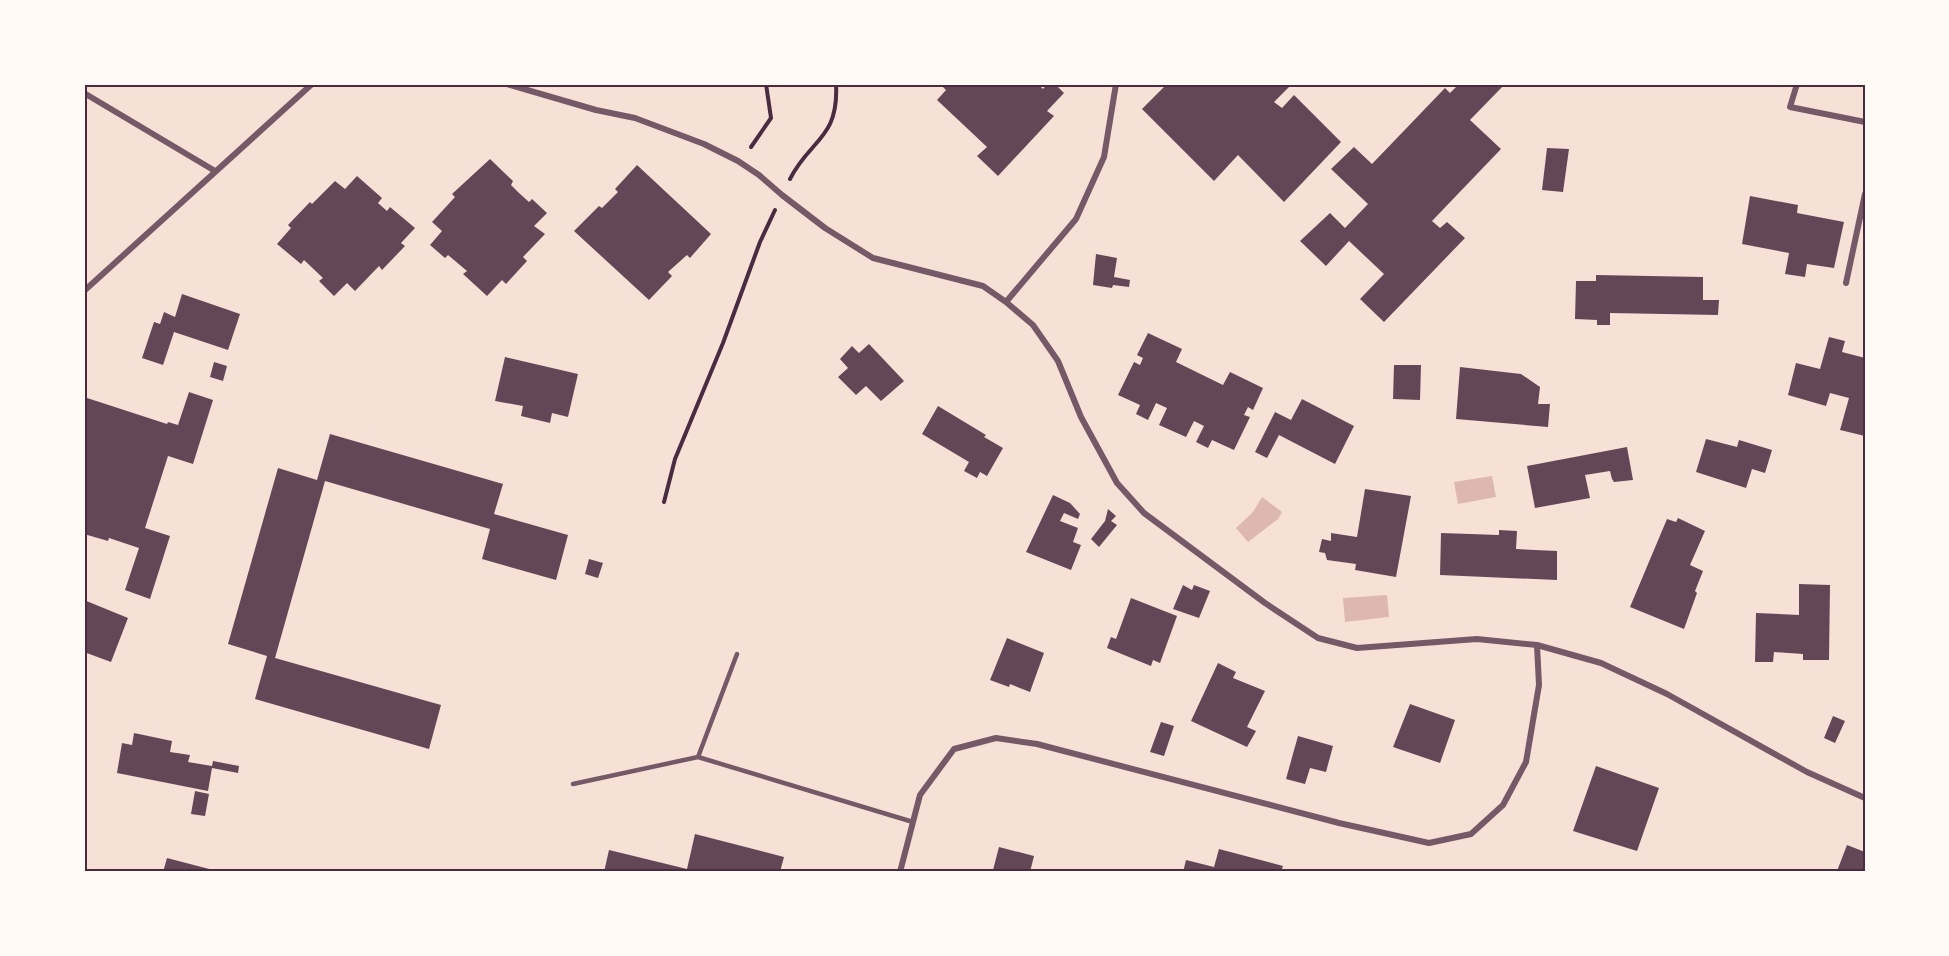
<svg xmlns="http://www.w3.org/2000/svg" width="1949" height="956" font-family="Arial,sans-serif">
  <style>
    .water { fill: #dcb8b0 }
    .building { fill: #644757 }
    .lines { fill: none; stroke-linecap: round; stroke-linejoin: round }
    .path { stroke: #4a2c40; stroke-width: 4 }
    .service { stroke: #755966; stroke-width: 4.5 }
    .minor { stroke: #755966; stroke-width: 6 }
    .neatline { fill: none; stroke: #4a2c40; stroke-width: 2 }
  </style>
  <rect width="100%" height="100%" fill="#f7e1d7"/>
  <!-- water -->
  <path class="water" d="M1492,476L1496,497L1458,504L1454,482Z
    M1262,497L1282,512L1278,519L1248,542L1236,528L1253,512Z
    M1387,595L1389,617L1345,622L1343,598Z"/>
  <!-- building -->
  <path class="building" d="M940,84H1038L1043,89L1047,84H1055L1064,93L1047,111L1054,116L998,176L977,156L987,147L937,100L946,90Z
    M1167,84H1292L1274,102L1282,108L1294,95L1341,142L1284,202L1238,155L1214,181L1142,109Z
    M1459,84H1505L1470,120L1501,149L1432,221L1440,228L1447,222L1465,238L1384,322L1360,299L1384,274L1349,241L1326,266L1300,241L1330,213L1345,228L1368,204L1331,169L1354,147L1372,164L1445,88L1450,93Z
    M1547,148L1569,149L1563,192L1542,190Z
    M490,159L513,181L511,185L519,193L529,202L532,199L547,213L534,226L545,234L523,257L527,261L506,284L502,280L487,296L463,274L467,271L448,255L445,258L430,245L442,231L432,222L455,197L452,194Z
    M637,165L711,234L690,258L687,255L668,272L672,276L649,300L574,231L599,206L602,208L618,192L615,189Z
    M357,176L382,198L378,203L387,211L390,207L415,228L401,243L405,246L382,270L379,266L355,291L347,283L334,296L319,281L323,278L304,260L301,264L277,244L291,228L288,225L310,202L312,204L335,181L345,189Z
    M1750,196L1798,205L1797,213L1844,222L1834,268L1807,264L1805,277L1785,274L1789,253L1742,244Z
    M1096,254L1117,258L1114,277L1130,280L1129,287L1113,285L1112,288L1093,285Z
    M1596,275L1703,277V300H1719L1718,315L1610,313V325H1597V320L1575,319L1576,281H1596Z
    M182,294L240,314L228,350L174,332L163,365L142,358L154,322L160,324L164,312L175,317Z
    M1148,333L1182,349L1176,362L1223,385L1230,372L1263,388L1253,410L1248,407L1244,415L1250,417L1234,450L1212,440L1208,448L1196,442L1204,426L1194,421L1186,437L1159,425L1167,408L1156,403L1148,420L1136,414L1140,405L1118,395L1134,362L1140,365L1143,358L1137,355Z
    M1829,337L1845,341L1842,352L1865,358V436L1840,430L1849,398L1830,393L1826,406L1788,395L1796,363L1820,369Z
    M869,344L904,381L881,401L866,386L856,395L838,377L848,368L840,359L852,346L859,353Z
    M505,357L578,374L568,417L552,413L550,423L521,416L523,406L495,401Z
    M214,362L227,366L223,381L210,377Z
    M1394,365H1421L1420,400L1393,399Z
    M1460,367L1521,374L1540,387L1538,404H1550L1548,427L1456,419Z
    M189,392L213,400L193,464L168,456L145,528L170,536L150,599L125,590L139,548L109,538L108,541L84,534V397L167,424L168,422L178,425Z
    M1302,399L1354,426L1335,464L1279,435L1267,458L1255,452L1275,412L1291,420Z
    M938,406L986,435L984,437L1003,448L987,476L980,472L977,478L964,471L969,462L922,434Z
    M330,434L503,484L494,514L568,535L556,580L482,559L490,529L325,481L275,658L441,705L429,749L255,699L267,656L228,644L278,468L317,480Z
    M1706,439L1737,447L1739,440L1772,450L1765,473L1752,469L1746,488L1696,472Z
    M1627,447L1633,480L1614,482L1612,479L1610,471L1585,475L1590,498L1535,508L1527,466Z
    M1365,489L1411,496L1396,577L1355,570L1356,564L1327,560L1325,553L1319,552L1322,539L1331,541V533L1357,537Z
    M1053,495L1070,503L1080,514L1078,519L1064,513L1060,521L1078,528L1073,542L1081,545L1071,570L1026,552Z
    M1108,509L1116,516L1111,521L1117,525L1099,547L1091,539L1105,521Z
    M1678,518L1705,531L1690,565L1703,571L1695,591L1697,593L1684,629L1630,607L1667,519L1676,522Z
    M1499,530L1517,531L1516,549L1557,551V580L1440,575L1441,533L1499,535Z
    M589,559L603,563L598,578L585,574Z
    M1799,584L1830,585L1829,660H1803V654L1774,652L1773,662H1755L1756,613L1799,615Z
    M1183,585L1192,590L1194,585L1210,591L1199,618L1173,609Z
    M1131,598L1177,616L1160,663L1153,660L1151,666L1107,648L1111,637L1116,639Z
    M84,600L128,618L111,662L84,652Z
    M1007,638L1044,653L1030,692L1010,684L1009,687L990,680Z
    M1218,663L1236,672L1233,678L1265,691L1247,727L1256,731L1247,747L1191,721Z
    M1410,704L1455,720L1440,763L1393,747Z
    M1833,716L1845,721L1835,743L1824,738Z
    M1161,722L1174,726L1164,756L1150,752Z
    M134,733L172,741L170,752L190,755L188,762L212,766L213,761L239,766L238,773L212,768L208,791L117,773L122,743L132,745Z
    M1298,736L1333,746L1326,772L1310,768L1305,784L1286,779Z
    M1596,766L1659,788L1637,851L1573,831Z
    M195,791L209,794L205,816L191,814Z
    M695,834L784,857L780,872H604L609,850L687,869Z
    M1847,845L1865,852V872L1837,871Z
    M999,847L1034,856L1030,872L993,870Z
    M1219,849L1283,866L1281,872H1183L1186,860L1214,867Z
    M167,858L217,871V872H163Z"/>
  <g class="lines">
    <!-- path -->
    <path class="path" d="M751,147L771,118L766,84
      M790,179C810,139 839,139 836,84
      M664,502L675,459L723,343L760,242L775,210"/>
    <!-- service -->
    <path class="service" d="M698,757L913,822
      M573,784L698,757L737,654"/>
    <!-- minor -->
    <path class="minor" d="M507,84L596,110L635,118L704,144L738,161L759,175L782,195L825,228L873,258L983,286L1006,302L1033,325L1058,361L1081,417L1117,483L1144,513L1265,603L1318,638L1357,648L1477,639L1537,645L1601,663L1667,694L1807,772L1865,798
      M1797,84L1790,107L1865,122
      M84,93L215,171
      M1846,283L1865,194
      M84,291L312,84
      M1006,302L1076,219L1104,157L1116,84
      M900,872L920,795L954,749L996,738L1037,744L1339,823L1429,843L1471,834L1503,805L1526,762L1539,685L1537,645"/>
  </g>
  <!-- border -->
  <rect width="1949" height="956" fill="none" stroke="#fffaf5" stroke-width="171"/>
  <rect x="86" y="86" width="1778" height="784" class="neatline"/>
</svg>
